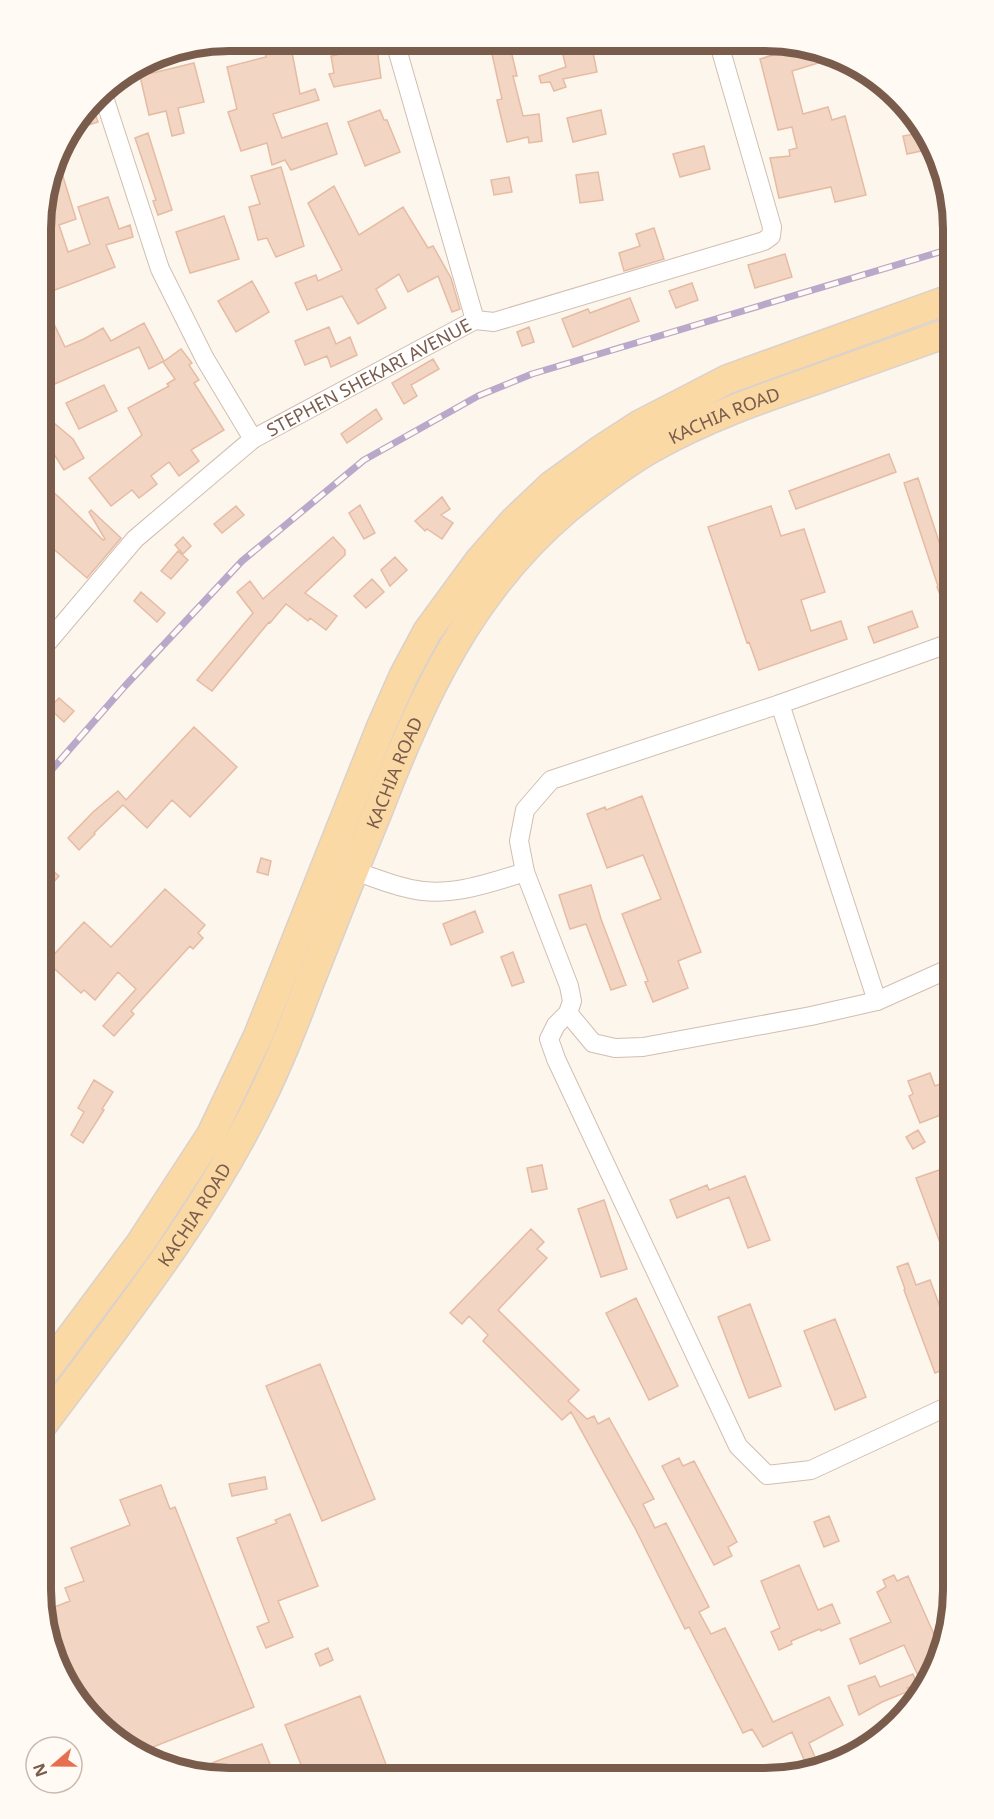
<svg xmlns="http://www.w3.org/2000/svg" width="994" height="1819" font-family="'Noto Sans',sans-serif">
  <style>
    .building { fill: #f3d5c3; stroke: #e6bba3; stroke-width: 1.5 }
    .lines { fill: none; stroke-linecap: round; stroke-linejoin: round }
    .minor-casing { stroke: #d1beb0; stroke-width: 20 }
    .primary-casing { stroke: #dad1cd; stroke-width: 31 }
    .minor { stroke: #fff; stroke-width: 18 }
    .primary { stroke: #fbd9a5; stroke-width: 28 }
    .rail-casing { stroke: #b9a8c9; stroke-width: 7 }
    .rail { stroke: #fffaf3; stroke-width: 4.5; stroke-dasharray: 14; stroke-linecap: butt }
    .labels { text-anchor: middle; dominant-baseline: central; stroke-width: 6; stroke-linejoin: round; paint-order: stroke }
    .street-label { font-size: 18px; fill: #7a5c4d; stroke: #fffaf3 }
    .rim { fill: none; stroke: #7a5c4d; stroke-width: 8 }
  </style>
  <rect width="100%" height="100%" fill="#fdf6ec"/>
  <!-- building -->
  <path class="building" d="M335,41H376L381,78L334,87L329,74L334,73L331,56L337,55Z
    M500,42H509L517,76H513L523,116L539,114L542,141L529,143L528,137L507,142L497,100L502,99L490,45Z
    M560,43H591L597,72L563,79L566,87L554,91L550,82L541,83L539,76L566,67Z
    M770,44H801L831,59L792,71L803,114L828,107L832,120L845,116L866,195L835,202L831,187L779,198L770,158L790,156L789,150L797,148L792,127L778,130L760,59L773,55Z
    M291,47L300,94L315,89L319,100L273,114L282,138L327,123L337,154L291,170L285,160L272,165L267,143L241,151L228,112L237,109L227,67L266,57L265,53Z
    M194,63L204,102L178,108L184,133L172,136L166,111L149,115L140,76Z
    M92,104L98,122L85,126L82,117Z
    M380,110L384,120H387L400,152L365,166L348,122Z
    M601,110L606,134L573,142L567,118Z
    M148,133L172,210L158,215L153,201L156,200L135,138Z
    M919,133L931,149L907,154L903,136Z
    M704,146L710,169L680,177L673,154Z
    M57,157L76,219L59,225L68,252L90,244L78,207L108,197L119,229L130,225L133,237L106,245L115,267L42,295V205Z
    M281,167L304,246L276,257L267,238L258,240L249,207L260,204L251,176Z
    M598,172L603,200L580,203L576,175Z
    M509,177L512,192L494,195L491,180Z
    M334,186L359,235L403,207L428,248L433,246L451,278L460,309L452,312L438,276L408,292L399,274L376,289L386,308L358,324L342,296L307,310L295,283L316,275L318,281L342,270L308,203Z
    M224,216L239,259L190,273L176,232Z
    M654,228L664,259L624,271L619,253L640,246L636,234Z
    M785,254L792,277L755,288L748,265Z
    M252,281L269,312L236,332L218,301Z
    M692,283L698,300L676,308L669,291Z
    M630,298L639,321L573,347L562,319L588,309L590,313Z
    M42,299L65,347L84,339L103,328L111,341L144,323L164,361L149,369L139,347L48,387L42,373Z
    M329,327L336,344L350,337L357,355L331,367L327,356L305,365L295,341Z
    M529,327L534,342L522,346L517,332Z
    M181,349L192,363L189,365L199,380L194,383L224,430L191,450L199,461L179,476L169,462L151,476L157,484L139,498L132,490L111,506L89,478L142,435L128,408L169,386L167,384L175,379L163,362Z
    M433,359L439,369L411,385L417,396L404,404L392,383Z
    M104,385L117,411L79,429L66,403Z
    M376,409L382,419L347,443L341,434Z
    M42,413L73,439L84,458L64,470L52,451L42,464Z
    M889,454L896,472L796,509L789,491Z
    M918,478L953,584V628L937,587L938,586L904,483Z
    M42,483L60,498L103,540L105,539L89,512L91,510L121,538L87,578L42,539Z
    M442,497L450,509L441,515L453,523L442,539L427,529L425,531L415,521Z
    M360,505L375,533L364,539L349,513Z
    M236,506L244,515L222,533L214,524Z
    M771,506L781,536L804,529L825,592L801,600L811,631L841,621L847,639L759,670L749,642L747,643L708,527Z
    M183,537L191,546L183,554L175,545Z
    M333,537L345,550V555L305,593L337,616L326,630L310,618L308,621L286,604L270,623L269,622L212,691L197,680L253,613L237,592L250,581L263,599Z
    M178,551L188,560L171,579L161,571Z
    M395,557L407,570L390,586L381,570Z
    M372,579L384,592L366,608L354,596Z
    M141,592L165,613L157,622L134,601Z
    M912,611L918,627L874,643L868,627Z
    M59,698L74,711L64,722L49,708Z
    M194,727L237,767L190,817L172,800L147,828L123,805L94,833L95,834L79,850L68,838L93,812L118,791L126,800Z
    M642,796L701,952L678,961L688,988L653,1002L645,982L648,981L622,914L661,899L643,855L607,868L587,814L605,807L606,810Z
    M261,858L271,861L268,875L257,872Z
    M41,861L59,876L41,896Z
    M591,885L601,919L626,985L611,990L586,924L570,929L559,895Z
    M165,889L205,925L198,933L203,938L193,949L190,946L131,1011L134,1014L114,1036L103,1026L136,989L118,972L95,1000L84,990L81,993L47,962L84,922L111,947Z
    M475,911L483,932L451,945L443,924Z
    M513,952L524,982L512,986L501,957Z
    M930,1073L935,1086L953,1079V1104L941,1108L943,1114L920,1123L909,1096L913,1094L908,1081Z
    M94,1080L113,1092L102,1109L104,1110L83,1143L71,1135L84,1112L78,1108Z
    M918,1130L925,1142L913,1149L906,1137Z
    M542,1165L547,1189L532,1192L527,1168Z
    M945,1168L953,1191L952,1275L916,1178Z
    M745,1176L770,1240L748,1248L729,1197L677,1218L670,1200L707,1185L709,1190Z
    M604,1200L627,1269L601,1277L578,1209Z
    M531,1229L544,1242L537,1249L547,1258L498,1310L579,1390L568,1401L587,1419L594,1416L598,1424L609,1418L654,1499L643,1504L655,1528L666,1523L709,1607L699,1612L711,1634L725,1628L773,1722L829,1697L843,1725L809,1743L820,1769L809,1771L792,1732L763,1747L752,1729L743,1733L689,1627L685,1629L636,1530L571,1412L562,1420L483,1341L488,1335L469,1316L462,1324L450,1313Z
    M908,1263L916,1285L930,1280L953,1342V1366L935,1373L904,1290L905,1289L897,1267Z
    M636,1298L678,1386L649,1400L606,1313Z
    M750,1304L781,1386L749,1398L718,1317Z
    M835,1319L866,1397L835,1410L804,1331Z
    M320,1364L375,1499L322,1521L266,1386Z
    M679,1458L683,1466L694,1461L737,1542L728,1547L732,1556L714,1565L662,1466Z
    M265,1477L267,1489L232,1496L229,1484Z
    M161,1485L170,1509L175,1507L254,1707L138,1753L105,1732L51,1651L44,1611L70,1601L65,1588L84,1581L71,1548L130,1525L120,1500Z
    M290,1514L318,1586L278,1601L293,1637L266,1648L257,1627L269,1622L237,1538L277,1523L275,1520Z
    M829,1516L839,1541L824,1547L814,1522Z
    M799,1565L818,1610L832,1604L840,1623L821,1631L820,1629L791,1641L792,1644L779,1650L771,1632L780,1628L761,1581Z
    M894,1575L897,1581L908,1576L937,1641L940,1639L942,1646L939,1662L931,1675L920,1680L904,1645L860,1664L850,1639L891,1622L877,1592L886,1587L883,1580Z
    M328,1648L333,1660L320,1666L315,1654Z
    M913,1674L917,1684L907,1688L909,1691L882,1702L859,1715L848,1686L875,1676L880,1687Z
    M360,1696L390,1775L384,1777H306L285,1725Z
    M262,1744L275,1777H204L188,1772Z"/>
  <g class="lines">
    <defs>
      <g id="minor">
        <path d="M395,42L475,320"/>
        <path d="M102,91L160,269L205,359L253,439"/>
        <path id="s1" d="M42,649L135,539L253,439L475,320L494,322L764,241L771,236L772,227L719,44"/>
        <path d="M780,704L877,1001"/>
        <path d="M354,871C373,877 392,885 411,889C448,898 490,883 525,872"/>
        <path d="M568,1013L593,1043L615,1048L643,1047L811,1016L877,1001L953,967"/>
        <path d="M953,1404L811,1470L767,1475L738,1446L556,1059L549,1039L556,1025L568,1013L572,1001L569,986L525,872L519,841L525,810L551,780L780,704L953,642"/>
      </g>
      <g id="primary">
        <path d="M41,1377L140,1244L211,1135L258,1036L381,727L404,675L427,632L479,561L514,521L552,485L599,451L639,425L728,379L953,298"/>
        <path id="s2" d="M41,1427C119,1322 201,1221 259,1103C279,1063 295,1021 311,979C333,923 355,867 378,811C423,695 470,591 567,509C594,487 622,465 652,448C703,419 757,400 812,381C859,364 906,348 953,331"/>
      </g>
    </defs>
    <!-- minor casing -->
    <use href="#minor" class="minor-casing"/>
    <!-- primary casing -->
    <use href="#primary" class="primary-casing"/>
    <!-- minor -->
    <use href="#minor" class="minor"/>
    <!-- primary -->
    <use href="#primary" class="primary"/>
    <defs>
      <path id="rail" d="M41,782L125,686L242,561L364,460L478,396L532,374L953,248"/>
    </defs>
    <!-- rail casing -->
    <use href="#rail" class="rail-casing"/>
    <!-- rail -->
    <use href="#rail" class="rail"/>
  </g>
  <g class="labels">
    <!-- street labels -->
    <g class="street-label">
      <text stroke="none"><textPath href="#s1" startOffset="430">STEPHEN SHEKARI AVENUE</textPath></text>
      <text stroke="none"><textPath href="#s2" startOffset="1251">KACHIA ROAD</textPath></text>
      <text stroke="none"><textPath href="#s2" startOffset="748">KACHIA ROAD</textPath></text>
      <text stroke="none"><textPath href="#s2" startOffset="262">KACHIA ROAD</textPath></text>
    </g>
  </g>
  <!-- crop -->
  <path d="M0 0H994V1819H0ZM229 51H765A178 178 0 0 1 943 229V1590A178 178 0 0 1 765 1768H229A178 178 0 0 1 51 1590V229A178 178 0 0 1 229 51Z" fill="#fffaf3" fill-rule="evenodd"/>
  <path class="rim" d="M229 51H765A178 178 0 0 1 943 229V1590A178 178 0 0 1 765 1768H229A178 178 0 0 1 51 1590V229A178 178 0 0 1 229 51Z"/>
  <!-- north arrow -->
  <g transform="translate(54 1765) rotate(250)"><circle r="28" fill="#fffaf3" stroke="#cabbb1" stroke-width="1.5"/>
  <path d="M0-4.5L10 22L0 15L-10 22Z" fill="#e76f51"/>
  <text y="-9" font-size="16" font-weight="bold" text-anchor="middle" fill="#7a5c4d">N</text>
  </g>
</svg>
